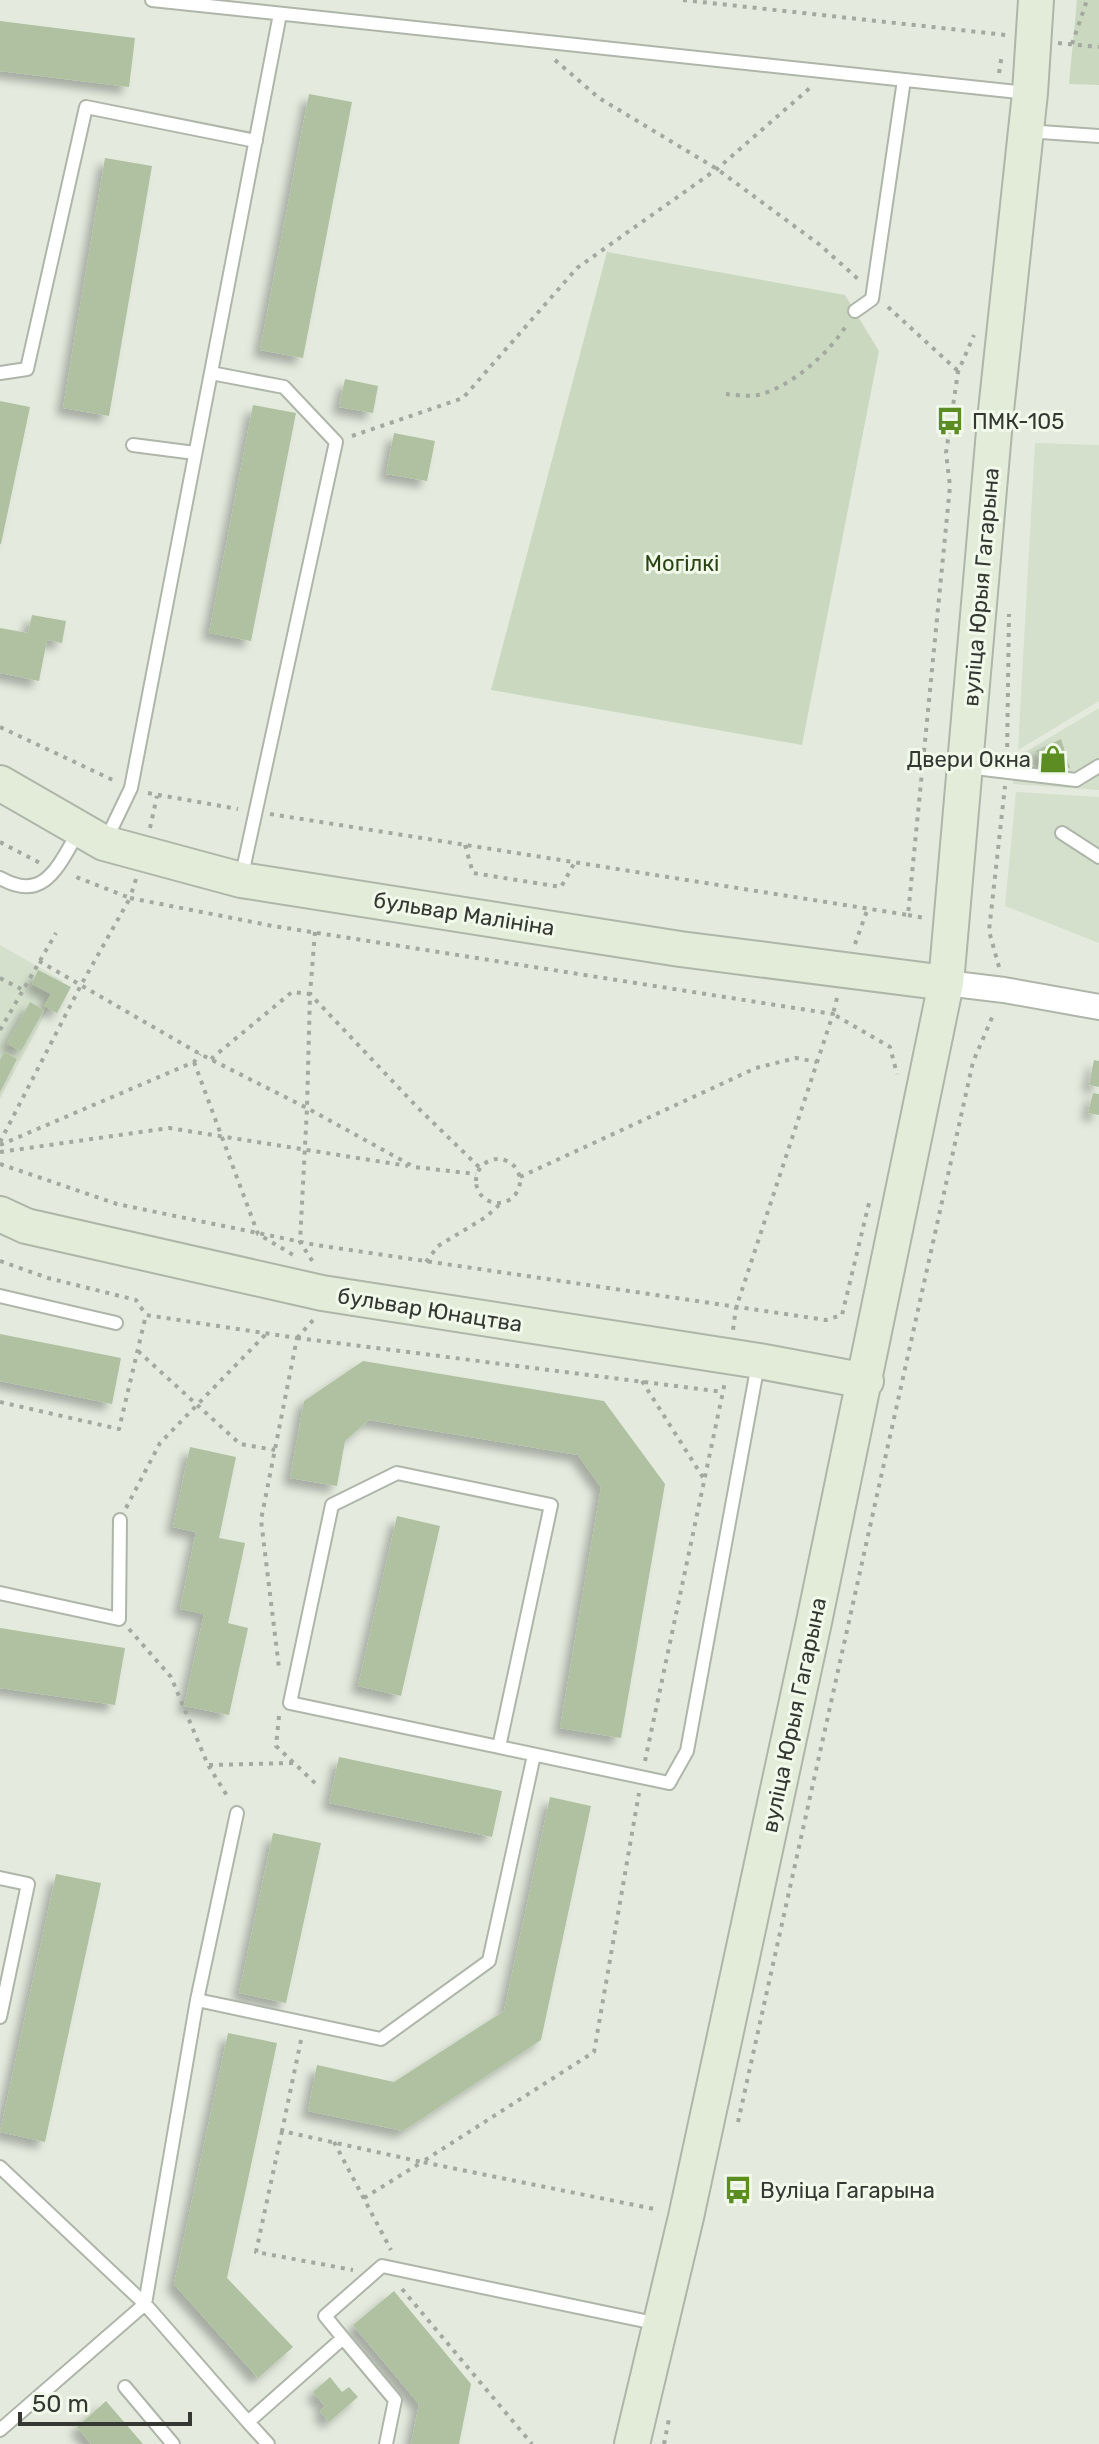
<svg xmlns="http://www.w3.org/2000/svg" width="1099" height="2444" font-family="Rubik,sans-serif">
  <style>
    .built { fill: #d4dfcc }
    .green { fill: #cad8bf }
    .building { fill: #afc1a1; filter: url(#shadow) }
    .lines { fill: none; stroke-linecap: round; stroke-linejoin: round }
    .lane-casing { stroke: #aeb6a9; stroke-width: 16 }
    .street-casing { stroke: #aeb6a9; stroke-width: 28 }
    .secondary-casing { stroke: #aeb6a9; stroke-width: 38 }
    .path { stroke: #a4a99f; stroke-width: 4; stroke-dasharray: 4 6; stroke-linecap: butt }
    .lane { stroke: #fff; stroke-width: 12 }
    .street { stroke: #fff; stroke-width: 24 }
    .secondary { stroke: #e2ecd9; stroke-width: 34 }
    .labels { text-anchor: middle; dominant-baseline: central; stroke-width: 6; stroke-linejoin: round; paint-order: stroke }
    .poi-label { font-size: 22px; fill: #343732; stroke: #f1f9eb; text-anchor: start }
    .park-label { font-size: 22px; fill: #2c4413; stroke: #f1f9eb }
    .street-label { font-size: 22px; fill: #343732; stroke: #f1f9eb }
  </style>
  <defs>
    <filter id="shadow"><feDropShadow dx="-7" dy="7" stdDeviation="4" flood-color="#0004"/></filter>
  </defs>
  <rect width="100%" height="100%" fill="#e4ebde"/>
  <!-- built -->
  <path class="built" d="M1035,443L1099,445V701L1018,750Z
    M1099,708V790L1013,784L1014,759Z
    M1016,792L1099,797V943L1005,906Z
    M0,945L63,981L0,1098Z"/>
  <!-- green -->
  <path class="green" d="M1077,0H1099V85L1069,84Z
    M607,252L845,295L879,351L802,745L491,690Z"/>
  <!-- building -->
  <path class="building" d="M0,21L135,38L129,87L0,71Z
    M309,94L352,102L303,358L260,350Z
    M105,158L152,166L109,416L63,408Z
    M345,379L378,386L373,413L339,407Z
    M0,401L30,407L1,544H0Z
    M253,405L296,413L251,641L209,633Z
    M394,433L435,441L427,481L386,474Z
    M32,615L66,621L62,643L47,640L39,681L0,673V628L28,633Z
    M1061,739L1070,768L1043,766L1036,751Z
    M38,970L71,987L57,1013L44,1006L51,994L32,984Z
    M30,1002L44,1010L21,1051L7,1044Z
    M4,1052L17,1059L0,1092V1060Z
    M1094,1060L1099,1061V1087L1089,1085Z
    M1093,1093L1099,1094V1115L1088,1113Z
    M0,1334L121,1358L112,1404L0,1381Z
    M363,1361L604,1401L665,1484L621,1738L560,1728L601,1487L578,1455L369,1420L345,1441L337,1486L290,1478L304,1401Z
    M190,1447L236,1457L219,1538L245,1543L228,1623L248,1628L229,1715L184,1706L204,1614L180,1609L196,1532L173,1527Z
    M397,1516L440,1526L401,1696L358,1686Z
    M0,1628L125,1648L115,1705L0,1688Z
    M339,1757L502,1791L492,1837L329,1803Z
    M550,1797L591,1806L541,2040L403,2131L308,2111L317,2065L394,2082L504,2011Z
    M273,1833L321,1843L286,2003L239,1993Z
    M56,1874L101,1883L45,2142L0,2132Z
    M228,2033L277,2043L227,2278L293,2347L258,2378L174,2284Z
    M394,2291L471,2384L459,2444H411L419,2404L353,2325Z
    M330,2377L342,2392L349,2387L358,2397L329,2422L320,2411L325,2406L313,2392Z
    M106,2401L143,2444H91L77,2427Z"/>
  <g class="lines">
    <defs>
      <path id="lane" d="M152,0L1028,93
        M1026,131L1099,136
        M855,311L872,299L904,80
        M0,373L27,369L86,107L256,141
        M211,373L284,387L336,442L241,879
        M133,445L195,453
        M967,767L1076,780L1099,766
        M1062,833L1099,857
        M106,840L131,788L280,14
        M0,878C45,904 59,864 79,831
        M0,1296L116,1323
        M0,1593L119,1619L120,1520
        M499,1747L290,1703L332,1505L397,1473L551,1505L499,1747L669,1783L687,1751L758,1364
        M0,1878L28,1884L0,2017
        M197,2000L381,2039L489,1961L534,1755
        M0,2167L145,2304L248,2422L343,2338L395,2400L386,2444
        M343,2338L325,2316L382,2266L659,2324
        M125,2387L173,2444
        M248,2422L268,2444
        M0,2430L145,2304L197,2000L237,1813"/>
      <path id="street" d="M946,983L1004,990L1099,1007"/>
      <path id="secondary" d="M0,783L104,843L241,880L680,949L946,983
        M0,1214L26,1226L322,1293L759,1361L866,1381
        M632,2444L686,2217L814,1622L946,983L995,420L1030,93L1036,0"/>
    </defs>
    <!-- lane casing -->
    <use href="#lane" class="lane-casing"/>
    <!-- street casing -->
    <use href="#street" class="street-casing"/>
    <!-- secondary casing -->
    <use href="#secondary" class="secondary-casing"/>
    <!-- path -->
    <path class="path" d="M683,0L1006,35
      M1058,43L1099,47
      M1072,44L1087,0
      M555,60L599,98L717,169L820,245L858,279
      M999,73L1002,54
      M888,307L958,371
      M726,394C736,395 748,397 758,395C791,387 831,352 847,324
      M950,421H969
      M352,436L463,398L577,268L717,169L811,87
      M0,727L117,782
      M1007,757L1009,614
      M148,793L238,809
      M270,814L908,915L950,486L946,453L958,372L974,335
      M150,828L157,796
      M0,842L40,863
      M465,845L473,873L561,887L575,862
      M136,879L130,898L273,926L833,1014L736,1308L733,1330
      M908,915L925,918
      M315,932L310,994L417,1107L480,1168
      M855,944L868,908
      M39,961L200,1054L307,1108L414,1167L476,1174
      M999,967L989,931L1005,786
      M0,978L21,989
      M837,998L833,1014L890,1047L897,1074
      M0,1030L56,933
      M211,1059L292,992L310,994L307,1108L300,1242L313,1262
      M194,1062L258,1234L295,1256
      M0,1142L81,985L130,898L71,875
      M0,1145L194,1062L200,1054
      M0,1152L169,1128L408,1166
      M476 1181a22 22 0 1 1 44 0a22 22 0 1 1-44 0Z
      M0,1164L117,1204L316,1245L826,1320L842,1315L870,1199
      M520,1177L756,1068L796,1058L817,1062
      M0,1261L48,1278L136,1300L146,1315
      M426,1262L438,1246L486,1217L499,1205
      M297,1338L314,1319
      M297,1338L723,1392
      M138,1351L240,1444L275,1450
      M642,1381L704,1479
      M0,1402L119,1429L146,1315L297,1338L261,1520L279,1668
      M126,1508L160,1443L266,1334
      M129,1629L171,1677L208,1765L229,1799
      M279,1716L276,1746L316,1784
      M645,1761L725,1382
      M209,1765L294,1763
      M301,2040L282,2131L422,2162L594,2052L639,1793
      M738,2122L973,1062L994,1013
      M282,2131L256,2252L353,2270
      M334,2142L391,2250
      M364,2198L422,2162L659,2210
      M402,2289L532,2444
      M664,2444L669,2419"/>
    <!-- lane -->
    <use href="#lane" class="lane"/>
    <!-- street -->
    <use href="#street" class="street"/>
    <!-- secondary -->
    <use href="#secondary" class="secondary"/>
  </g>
  <!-- icons -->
  <defs>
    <symbol id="bus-bare" viewBox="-9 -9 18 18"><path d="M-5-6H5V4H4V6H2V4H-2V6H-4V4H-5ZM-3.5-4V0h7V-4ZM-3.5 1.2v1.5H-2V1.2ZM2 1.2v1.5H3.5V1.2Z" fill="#5c8d23" stroke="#f1f9eb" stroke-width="2.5" paint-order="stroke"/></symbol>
    <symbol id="shop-bare" viewBox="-9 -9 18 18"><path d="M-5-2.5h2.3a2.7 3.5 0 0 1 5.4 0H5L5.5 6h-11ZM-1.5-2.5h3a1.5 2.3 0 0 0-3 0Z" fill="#5c8d23" stroke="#f1f9eb" stroke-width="2.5" paint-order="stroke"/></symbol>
  </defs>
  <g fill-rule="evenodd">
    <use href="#bus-bare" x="930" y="401" width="40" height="40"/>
    <use href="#shop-bare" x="1033" y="739" width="40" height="40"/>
    <use href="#bus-bare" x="718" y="2170" width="40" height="40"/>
  </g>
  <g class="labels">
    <!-- poi labels -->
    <g class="poi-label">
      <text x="972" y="421">ПМК-105</text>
      <text x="1031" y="759" text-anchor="end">Двери Окна</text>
      <text x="760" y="2190">Вуліца Гагарына</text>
    </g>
    <!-- park labels -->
    <g class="park-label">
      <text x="682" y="563">Могілкі</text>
    </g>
    <!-- street labels -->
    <g class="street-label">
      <text transform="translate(981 587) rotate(-85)">вуліца Юрыя Гагарына</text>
      <text transform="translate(464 914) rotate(9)">бульвар Малініна</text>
      <text transform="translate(430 1310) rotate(9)">бульвар Юнацтва</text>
      <text transform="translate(794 1715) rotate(-78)">вуліца Юрыя Гагарына</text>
    </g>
  </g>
  <!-- scale -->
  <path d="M20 2412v12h170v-12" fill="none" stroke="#343732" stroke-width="4"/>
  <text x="32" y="2412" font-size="24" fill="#343732" stroke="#f1f9eb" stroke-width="6" paint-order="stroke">50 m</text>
</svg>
